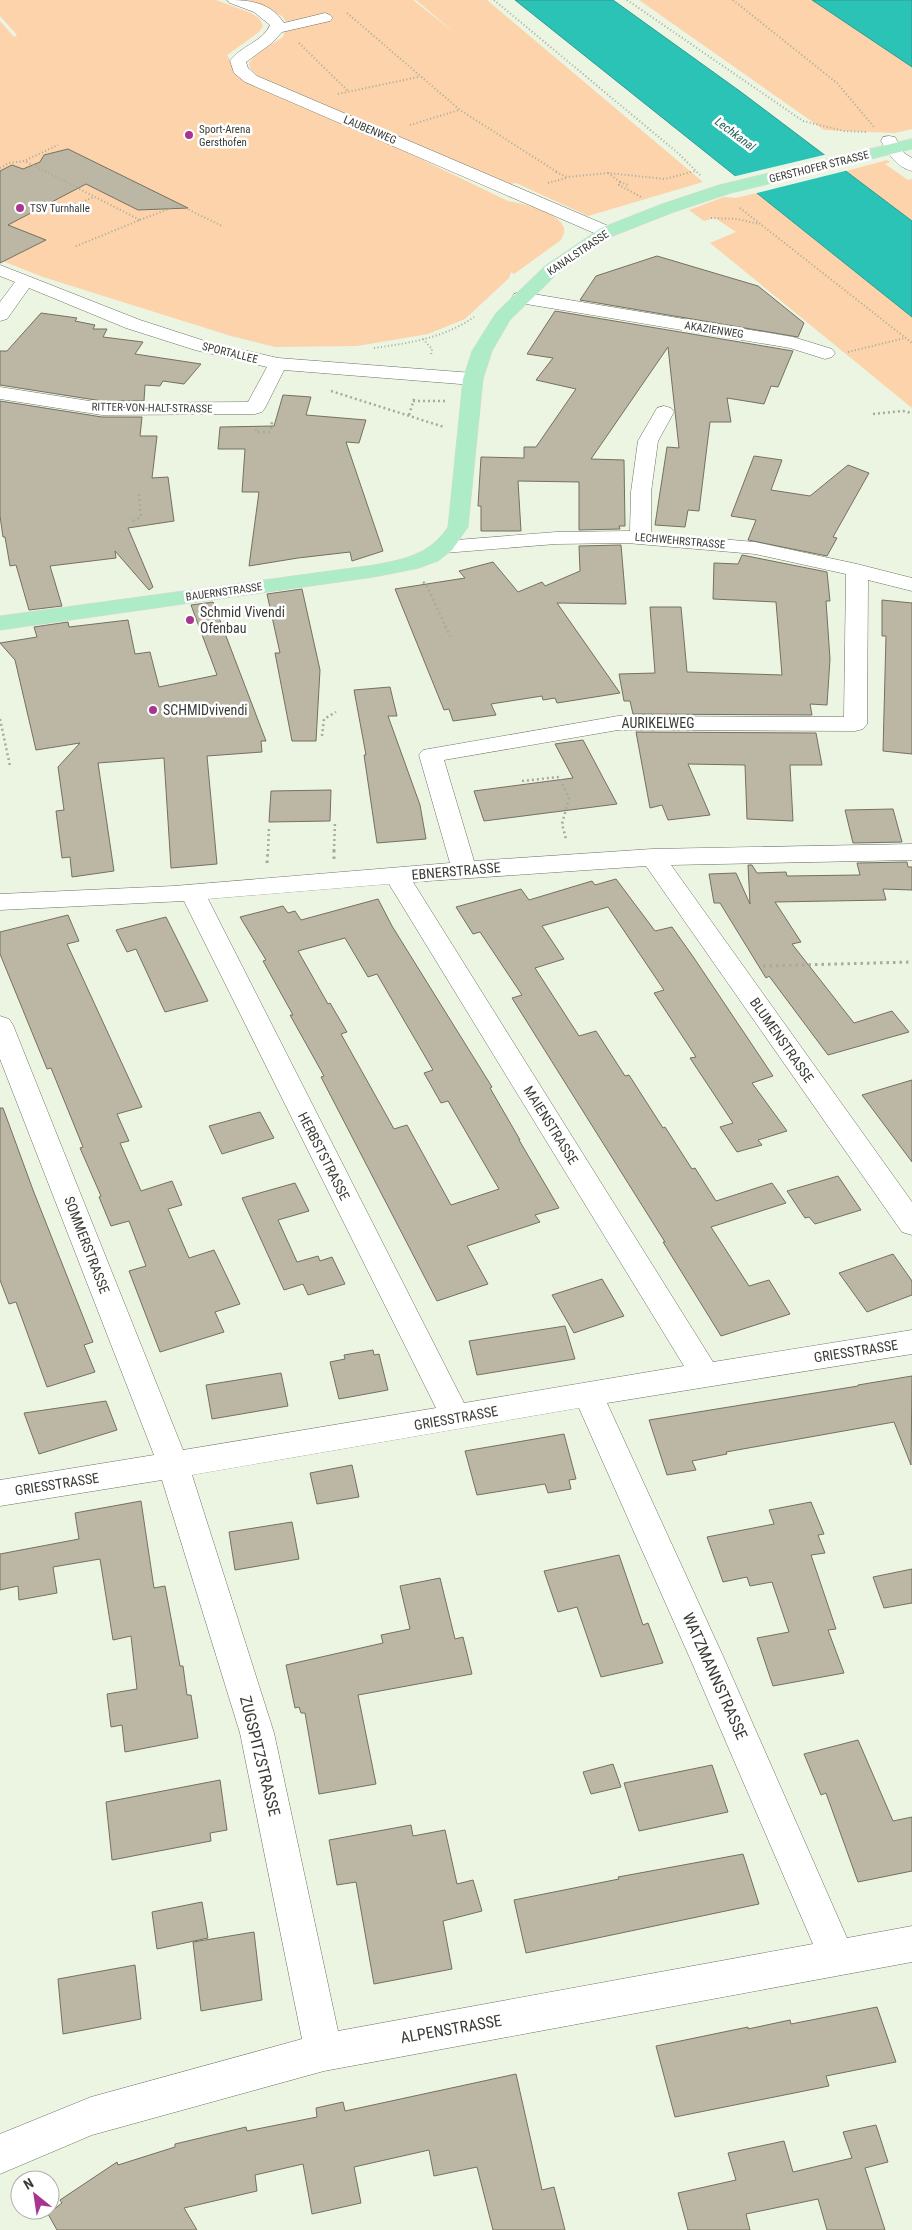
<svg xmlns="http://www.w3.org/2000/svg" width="912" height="2230" font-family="'Roboto Condensed',sans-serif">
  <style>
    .green { fill: #fcd3aa }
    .water { fill: #2ac3b6; stroke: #2f9b90 }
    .pier { fill: #ecf4e2 }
    .building { fill: #bbb7a4; stroke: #757160; fill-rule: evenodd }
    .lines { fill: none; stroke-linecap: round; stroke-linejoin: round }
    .minor-casing { stroke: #6c7363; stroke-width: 1 }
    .major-casing { stroke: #d8d8d7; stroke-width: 1 }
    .path-far2 { stroke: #a5ab9d; stroke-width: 2; stroke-dasharray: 1 2.5; stroke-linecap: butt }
    .path-far1 { stroke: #a5ab9d; stroke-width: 2.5; stroke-dasharray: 2 3; stroke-linecap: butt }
    .path { stroke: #a5ab9d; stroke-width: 3; stroke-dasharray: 2.5 4; stroke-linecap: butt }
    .minor { fill: #fff; fill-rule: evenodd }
    .major { fill: #adecc7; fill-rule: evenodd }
    .poi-dot { fill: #a83690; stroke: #fff; stroke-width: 2 }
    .labels { text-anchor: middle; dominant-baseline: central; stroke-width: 5; stroke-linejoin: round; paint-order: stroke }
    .far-poi-label { font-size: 11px; fill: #3a3d36; stroke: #fff; text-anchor: start }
    .far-street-label { font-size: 11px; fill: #3a3d36; stroke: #fff }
    .far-water-label { font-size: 12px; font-style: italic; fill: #28625c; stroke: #fff }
    .poi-label { font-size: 14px; fill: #3a3d36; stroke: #fff; text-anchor: start }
    .street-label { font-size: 14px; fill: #3a3d36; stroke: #fff }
    .near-street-label { font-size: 16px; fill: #3a3d36; stroke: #fff }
  </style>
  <rect width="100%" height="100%" fill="#ecf4e2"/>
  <!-- green -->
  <path class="green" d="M0,0H216L251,13L259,18L263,26L259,32L227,55L236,70L508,201C522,203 560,213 564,228C565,232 563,236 561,240L514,274L511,272L509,278L465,319L428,334L357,346L275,347L231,336L43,277L0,260V21L14,37L17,35L0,16Z
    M245,0H413L456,34L416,0H487L703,182L588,216L516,183L511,184L390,135L258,76L250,68L249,63L256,54L283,37L286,22L282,16Z
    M639,0H812L912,67V129L895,133L824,130Z
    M887,160L890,162L885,164L908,180L912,179V221L846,171Z
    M756,193L912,317V408L710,243L736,232L715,218L704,221L689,210L724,197L736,198Z"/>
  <!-- water -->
  <path class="water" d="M515,0H613L741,92L912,221V317Z
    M812,0H912V67Z"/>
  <!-- pier -->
  <path class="pier" d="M828,154L849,170L753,194L732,177Z"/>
  <!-- building -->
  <path class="building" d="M68,149L188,208L138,210L86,184L8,225L46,240L0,263V171L12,165L23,169L40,162L44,155Z
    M657,256L758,286L804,323L798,337L580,300L596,276Z
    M555,311L793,351L778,387L771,386L764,404L727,398L731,422H710L699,511L688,510L685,527L655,525L667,447L679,448L668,347L591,459L624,460L625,526H619L620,529L579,530V482L518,481L521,531H481V506H478L481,457L524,458V447H536L576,389L536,380L553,358L527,354Z
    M41,313L77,318L75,321L95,325L93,329H107L103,337L143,342L135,354L201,364L184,384L163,381L160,386L145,385L144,401H102L0,385V351H7Z
    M283,395L311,397L306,415L366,420L359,443L346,442L383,551L352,561L350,552L298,558L249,566L259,492H242L245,449H218L220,427L274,426Z
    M0,401L102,417H142L140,436H157L152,478L168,477L174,521L128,528L153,587L149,590L115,551L116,558L50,566L62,606L29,610L16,565L10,566L5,537H3L0,516Z
    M754,456L782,460L771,490L810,496L848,465L869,473L833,537L837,538L827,556L748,540L756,520L731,516Z
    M621,545L626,604L557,603L620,693L557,703L555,698L543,700L542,696L491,704L496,715L453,721L449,709L444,710L395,589L465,578L459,571L493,562L518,592L542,582L545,586L580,571L579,546Z
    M742,555L827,572L830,601H826L830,659L827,705L810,704L812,715L633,714L630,701H624L619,674L655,673L650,607H681L687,672L782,675L776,602L713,599L714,563L738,564Z
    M302,589L320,670L316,741H292L275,653H280L267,594Z
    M882,600L912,603V754L883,751L886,636H882Z
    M213,602L266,741H261L262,752L207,756L217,864L171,868L164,758L98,763L114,871L72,877L70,857L62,858L56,811L64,810L58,767L80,743L36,750L15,660L0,643L37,637L34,627L68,622L69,627L128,620L135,654L150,652L159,687L217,675L191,605Z
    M390,687L397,716H388L420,805L426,839L377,843L364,755H366L354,690Z
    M636,732L816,733L822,765H790L793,821L747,819L745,765L688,764L710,815L668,820L662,805L650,808Z
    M583,740L617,804L484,821L474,791L573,778L555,744Z
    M331,790L330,821L269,822L271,791Z
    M893,809L902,842L853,843L845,810Z
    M907,862L908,867H912V890L883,889L886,900L775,902L801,942L792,944L854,1023L892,1011L909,1032L828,1055L769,976L766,978L720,903H714L709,874L736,873L750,904L748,865H752L757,873L786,872L787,876L860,875L857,863Z
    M616,879L655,931L672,927L694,958L773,1076L752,1083L787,1131L758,1140L762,1145L737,1152L720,1127L733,1123L690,1058L696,1057L654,993L664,990L608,907L542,926L564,959L535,968L579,1036L596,1031L625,1076L629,1075L663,1128L665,1127L692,1169L695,1168L716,1201L772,1183L786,1203L711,1227L749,1286L769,1280L790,1314L721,1336L663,1242H665L512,998L522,995L480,932L473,934L456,907L521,889L529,900L592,881L595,885Z
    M378,899L392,926L492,1087L490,1088L520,1140H519L559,1208L535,1215L540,1222L467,1246L488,1284L437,1301L321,1077L324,1076L290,1015H293L263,961L266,960L240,917L283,906L288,913L295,911L301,920ZM345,938L368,977L377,974L433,1070L424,1073L441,1103L448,1101L499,1189L451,1205L407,1125L394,1129L341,1034L347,1032L330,1003L328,1004L298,951Z
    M68,915L79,941L67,944L142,1107L117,1114L129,1141L120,1143L141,1191L172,1181L182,1205L168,1209L189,1258L214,1250L240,1304L215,1312L224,1332L160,1352L129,1271L146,1266L129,1221L111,1226L99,1197L101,1196L80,1148L83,1147L51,1068L47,1069L0,954V932Z
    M166,917L208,1001L165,1012L136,949L127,952L116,930Z
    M912,1080V1162L862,1095Z
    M0,1108H3L33,1190L93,1342L84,1345L95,1372L47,1387L16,1302L9,1304L0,1280Z
    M260,1112L274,1138L222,1154L209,1126Z
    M838,1176L861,1210L815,1224L809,1217L805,1218L787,1191Z
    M295,1183L309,1211L278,1220L297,1262L318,1256L320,1261L332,1257L345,1284L308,1295L303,1284L284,1290L242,1198Z
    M893,1254L912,1281V1295L867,1312L839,1273Z
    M602,1279L624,1316L574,1333L552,1295Z
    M565,1326L575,1359L477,1375L469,1341Z
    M373,1350L374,1355L379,1354L388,1390L339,1399L330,1362L345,1359L344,1355Z
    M281,1373L288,1406L212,1419L206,1385Z
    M912,1376L911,1465L894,1422L726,1452L727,1454L692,1461L696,1470L667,1475L649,1420L858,1386V1385Z
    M106,1401L117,1430L39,1454L24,1413Z
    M564,1434L576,1479L569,1480L571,1489L548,1493L545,1484L477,1495L465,1451Z
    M352,1465L359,1497L317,1504L310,1473Z
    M141,1501L154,1588L165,1586L180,1666H183L187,1695H191L198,1738L125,1752L122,1725L111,1727L107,1694L137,1689L131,1636L113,1640L100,1559L53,1567L57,1593L19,1600L18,1586L0,1590V1554L79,1539L75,1513Z
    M811,1502L824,1534L818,1535L825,1553L811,1555L836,1629L828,1630L844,1673L773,1686L757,1638L789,1632L772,1582L750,1586L747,1577L723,1582L707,1537L774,1524L769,1510Z
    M292,1522L299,1559L235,1570L229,1532Z
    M619,1555L643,1625L648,1623L663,1663L601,1677L577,1607L558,1612L544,1571Z
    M912,1569V1603L884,1608L873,1577Z
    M440,1578L455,1639L463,1637L472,1674L358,1695L376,1784L319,1794L305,1713H301L299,1707L295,1708L286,1665L383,1643L381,1635L410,1629L400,1586Z
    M858,1740L893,1821L912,1817V1871L858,1882L826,1793L821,1795L804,1754Z
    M613,1764L621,1787L591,1794L583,1772Z
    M712,1765L728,1812L639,1831L624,1783Z
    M220,1780L227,1830L210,1833L211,1841L112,1860L106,1802Z
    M411,1825L413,1836L445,1830L457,1884L473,1880L482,1911L443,1921L452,1969L374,1984L356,1882L337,1885L329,1840Z
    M743,1854L759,1904L526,1953L514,1900L619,1879L618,1877Z
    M202,1902L208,1938L157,1949L152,1912Z
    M254,1932L262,2000L201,2011L193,1942Z
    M135,1965L141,2019L63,2034L58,1979Z
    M877,2007L896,2062L826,2076L829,2086L675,2117L656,2046L748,2027V2029L790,2020L791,2024Z
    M516,2074L542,2190L554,2187L565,2230H493L477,2167L434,2176L429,2150L354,2167L361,2203L312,2214L303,2164L255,2175L257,2191L184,2208L197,2230H57L48,2214L62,2203L60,2200L117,2162L118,2165L175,2147V2144L246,2127L247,2131L317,2117L316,2108L343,2102L345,2111Z
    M876,2125L888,2162L865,2168L885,2230H827L818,2199L746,2214L750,2230H688L678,2193L736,2180L728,2153L784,2141L793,2172L852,2158L843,2132Z"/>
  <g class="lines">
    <defs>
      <path id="minor" d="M227,0C250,0 270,2 284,23L325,13L330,15L333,18L330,21L282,32L272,43L246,62L248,68L257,76L613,228L616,232L613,236H601L245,82L234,73L230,61C240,46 263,42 270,25L254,12L230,3Z
        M889,136L895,137L904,153L912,158V171C896,167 889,154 881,141L883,137Z
        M0,265L140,320L208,342L278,358L473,373L480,375L483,379L480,383L473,385L284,370L265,408L262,412L255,414L102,415L0,399V387L102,403L248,402L267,367L195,350L126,328L29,288L7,319L0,321V302L15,282L0,276Z
        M521,292L793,337L832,349L835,353L832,357L825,359L790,348L514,302L512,298L514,294Z
        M664,406L671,408L674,412L658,441L651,492V533L755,542L857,564L912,578V591L868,580L867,724L863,729L855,731L618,730L444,760L474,861L652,849L912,844V860L671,865L912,1202V1235L902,1232L646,866L413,882L713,1362L912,1330V1354L607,1403L723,1656L847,1938L912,1926V1962L324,2071L92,2135L0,2174V2134L91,2097L302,2039L240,1733L162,1480L0,1506V1480L154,1455L0,1059V1016L9,1019L13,1025L183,1450L436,1408L184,901L0,910V894L174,886L450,863L419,755L423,750L618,716L844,717L846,574L755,554L627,543L556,544L444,553L437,551L433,547L437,543L444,541L556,532L630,531L631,492L638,441L657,408ZM389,884L684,1366L464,1403L208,899ZM579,1408L689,1656L813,1944L338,2031L274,1733L192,1475Z"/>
      <path id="major" d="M912,139V149L731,193L674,212L613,236L557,274L510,320L492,351L483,379L468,527L452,550L438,561L419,568L374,577L0,630V616L374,565C405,559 429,555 448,527L463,379L472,351L496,313L545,266L601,228L662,204L719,185Z"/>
    </defs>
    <!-- minor casing -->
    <use href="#minor" class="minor-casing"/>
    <!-- major casing -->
    <use href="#major" class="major-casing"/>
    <!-- path-far2 -->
    <path class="path-far2" d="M494,0L678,153L701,176
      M627,0L803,121L844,131L866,132
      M733,0L837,83L874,127
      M347,13L460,110L557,172
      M299,43L348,91
      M338,94L418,77
      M410,125L459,110
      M26,160L58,145
      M0,168L9,163L25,161L140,220L74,247
      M556,172L567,177L608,173L665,179L695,171
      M608,173L620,182L619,185L641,197
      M620,182L628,185L627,187
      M548,183L566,178
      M740,208L912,343
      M59,211L94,197
      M711,218L737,219L759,224
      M140,220L179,205L222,226
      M423,339L432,349L431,355
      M374,348C410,343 444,338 474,317
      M848,352L905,338"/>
    <!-- path-far1 -->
    <path class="path-far1" d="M331,391L444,427
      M413,401H445
      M873,414L903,411L912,413
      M409,415L415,396
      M256,429V432H270L272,422
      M133,521L141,517L139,494
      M423,582L426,584L450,636
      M0,719L10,766
      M322,736L324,719L336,712
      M522,781L559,777L569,798L562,824L566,839
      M268,851L269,826
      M334,851L335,822"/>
    <!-- path -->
    <path class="path" d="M334,859V850
      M267,863L268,850
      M763,966L912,962"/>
    <!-- minor -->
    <use href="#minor" class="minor"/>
    <!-- major -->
    <use href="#major" class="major"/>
  </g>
  <!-- markers -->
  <g class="poi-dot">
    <circle cx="189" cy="135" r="5"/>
    <circle cx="20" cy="208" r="5"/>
    <circle cx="190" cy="620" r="5"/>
    <circle cx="153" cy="710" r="5"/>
  </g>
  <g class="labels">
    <!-- far-poi labels -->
    <g class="far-poi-label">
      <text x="199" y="129">Sport-Arena<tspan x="199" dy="13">Gersthofen</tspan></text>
      <text x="30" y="208">TSV Turnhalle</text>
    </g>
    <!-- far-street labels -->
    <g class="far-street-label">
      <text transform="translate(370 130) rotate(23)">LAUBENWEG</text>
      <text transform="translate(819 167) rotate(-14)">GERSTHOFER STRASSE</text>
      <text transform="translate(578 253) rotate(-34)">KANALSTRASSE</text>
      <text transform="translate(714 330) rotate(9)">AKAZIENWEG</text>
      <text transform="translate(230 353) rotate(14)">SPORTALLEE</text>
      <text transform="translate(152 408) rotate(1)">RITTER-VON-HALT-STRASSE</text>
      <text transform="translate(680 541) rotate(5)">LECHWEHRSTRASSE</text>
      <text transform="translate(224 592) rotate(-8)">BAUERNSTRASSE</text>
    </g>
    <!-- far-water labels -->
    <g class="far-water-label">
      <text transform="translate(735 134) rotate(37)">Lechkanal</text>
    </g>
    <!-- poi labels -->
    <g class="poi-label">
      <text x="200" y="612">Schmid Vivendi<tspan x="200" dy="16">Ofenbau</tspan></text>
      <text x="163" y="710">SCHMIDvivendi</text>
    </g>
    <!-- street labels -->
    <g class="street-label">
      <text x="658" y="723">AURIKELWEG</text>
      <text transform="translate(456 871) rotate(-5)">EBNERSTRASSE</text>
      <text transform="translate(782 1040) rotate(55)">BLUMENSTRASSE</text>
      <text transform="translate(551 1125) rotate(58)">MAIENSTRASSE</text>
      <text transform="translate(324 1156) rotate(63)">HERBSTSTRASSE</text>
      <text transform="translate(87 1245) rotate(69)">SOMMERSTRASSE</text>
      <text transform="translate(856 1351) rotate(-9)">GRIESSTRASSE</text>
      <text transform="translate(456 1418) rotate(-10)">GRIESSTRASSE</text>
      <text transform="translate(57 1484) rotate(-9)">GRIESSTRASSE</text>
    </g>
    <!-- near-street labels -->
    <g class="near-street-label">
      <text transform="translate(715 1676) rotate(66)">WATZMANNSTRASSE</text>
      <text transform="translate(260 1756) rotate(76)">ZUGSPITZSTRASSE</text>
      <text transform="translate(451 2029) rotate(-10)">ALPENSTRASSE</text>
    </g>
  </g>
  <!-- north arrow -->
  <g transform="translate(35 2195) rotate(330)"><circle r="24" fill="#ffffff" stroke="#b0b1af"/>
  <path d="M0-4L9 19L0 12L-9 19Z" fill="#a83690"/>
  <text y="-8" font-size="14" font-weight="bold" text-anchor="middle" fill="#3a3d36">N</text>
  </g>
</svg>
